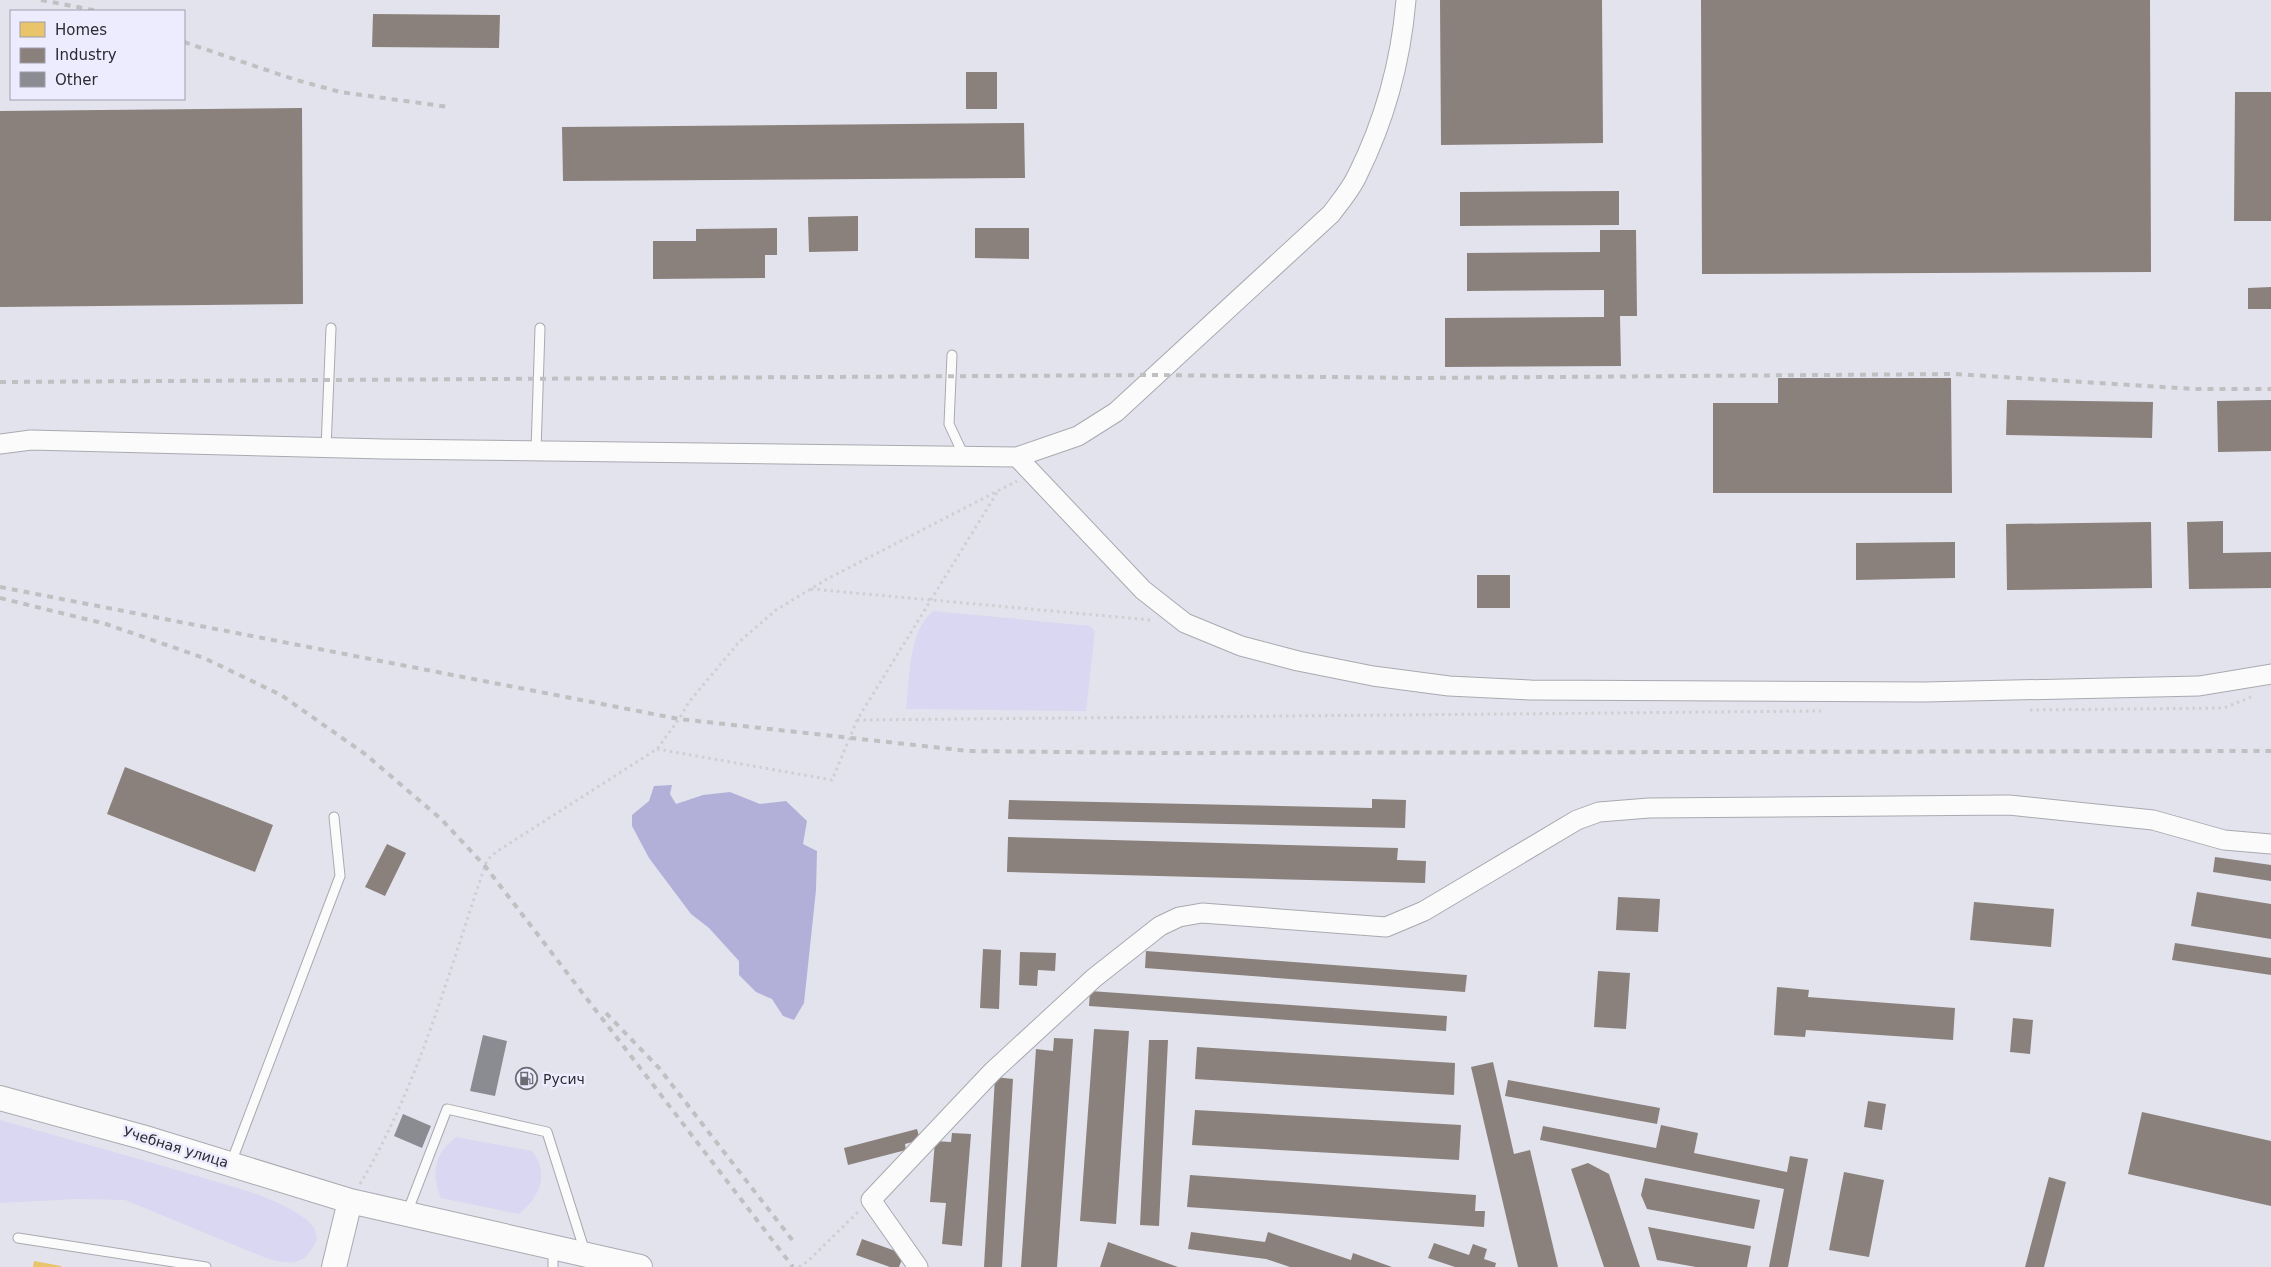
<svg xmlns="http://www.w3.org/2000/svg" width="2271" height="1267" font-family="'DejaVu Sans',sans-serif">
  <style>
    .green { fill: #d9d7f2 }
    .water { fill: #b2b0d9 }
    .homes { fill: #e9c46a }
    .industry { fill: #8a817c }
    .building { fill: #8b8b92 }
    .lines { fill: none; stroke-linecap: round; stroke-linejoin: round }
    .service-casing { stroke: #a9a9b0; stroke-width: 11 }
    .minor-casing { stroke: #a9a9b0; stroke-width: 21 }
    .tertiary-casing { stroke: #a9a9b0; stroke-width: 26 }
    .path { stroke: #cfcfd3; stroke-width: 3; stroke-dasharray: 2.5 4; stroke-linecap: butt }
    .service { stroke: #fbfbfc; stroke-width: 9 }
    .minor { stroke: #fbfbfc; stroke-width: 19 }
    .tertiary { stroke: #fbfbfc; stroke-width: 24 }
    .rail { stroke: #c0bfc2; stroke-width: 4; stroke-dasharray: 6 6; stroke-linecap: butt }
    .labels { text-anchor: middle; dominant-baseline: central; stroke-width: 5; stroke-linejoin: round; paint-order: stroke }
    .poi-label { font-size: 14px; fill: #2b2a31; stroke: #edecff; text-anchor: start }
    .street-label { font-size: 14px; fill: #2b2a31; stroke: #edecff }
  </style>
  <rect width="100%" height="100%" fill="#e3e3ed"/>
  <!-- green -->
  <path class="green" d="M933,611L1090,626L1095,631L1086,711L906,709C910,678 908,632 933,611Z
    M0,1120C63,1138 127,1155 190,1174C229,1186 274,1195 307,1220C314,1226 316,1231 317,1239C305,1267 291,1265 266,1258L125,1200L77,1199L0,1203Z
    M456,1137L532,1151C550,1175 540,1196 519,1214L441,1198C431,1173 434,1154 456,1137Z"/>
  <!-- water -->
  <path class="water" d="M672,785L670,794L676,804L703,795L730,792L760,804L786,801L807,821L803,844L817,851L816,890L804,1003L794,1020L783,1016L772,999L756,992L739,975V961L709,928L691,914L649,858L632,826V815L649,801L654,786Z"/>
  <!-- homes -->
  <path class="homes" d="M34,1261L61,1266V1267H33Z"/>
  <!-- industry -->
  <path class="industry" d="M1440,0H1602L1603,143L1441,145Z
    M1701,0H2150L2151,272L1702,274Z
    M373,14L500,15L499,48L372,47Z
    M966,72H997V109H966Z
    M2235,92H2271V221H2234Z
    M302,108L303,304L0,307V111Z
    M1024,123L1025,178L563,181L562,127Z
    M1619,191V225L1460,226V192Z
    M858,216V251L809,252L808,217Z
    M777,228V255H765V278L653,279V241H696V229Z
    M975,228H1029V259L975,258Z
    M1600,230H1636L1637,316H1620L1621,366L1445,367V318L1604,317V290L1467,291V253L1600,252Z
    M2271,287V309H2248V288Z
    M1778,378H1951L1952,493H1713V403H1778Z
    M2007,400L2153,402L2152,438L2006,435Z
    M2271,400V451L2218,452L2217,401Z
    M2223,521V553L2271,552V588L2189,589L2187,522Z
    M2151,522L2152,588L2007,590L2006,524Z
    M1955,542V578L1856,580V543Z
    M1477,575H1510V608H1477Z
    M125,767L273,825L255,872L107,814Z
    M1372,799L1406,800L1405,828L1008,819L1009,800L1372,808Z
    M1008,837L1398,848L1397,860L1426,861L1425,883L1007,872Z
    M387,844L406,853L385,896L365,887Z
    M2215,857L2271,865V881L2213,872Z
    M2197,892L2271,904V939L2191,926Z
    M1618,897L1660,899L1658,932L1616,930Z
    M1974,902L2054,909L2051,947L1970,940Z
    M2175,943L2271,958V975L2172,960Z
    M983,949L1001,950L999,1009L980,1008Z
    M1146,951L1467,975L1465,992L1145,968Z
    M1020,952L1056,953L1055,971L1038,970L1037,986L1019,985Z
    M1598,971L1630,973L1626,1029L1594,1027Z
    M1777,987L1809,990L1808,997L1955,1008L1953,1040L1806,1030L1805,1037L1774,1035Z
    M1090,991L1447,1016L1446,1031L1089,1006Z
    M2013,1018L2033,1020L2030,1054L2010,1052Z
    M1094,1029L1129,1031L1116,1224L1080,1221Z
    M1054,1038L1073,1039L1057,1267H1021L1036,1049L1053,1051Z
    M1149,1040H1168L1159,1226L1140,1225Z
    M1197,1047L1455,1063L1454,1095L1195,1079Z
    M1493,1062L1514,1154L1530,1150L1558,1267H1518L1471,1067Z
    M995,1077L1013,1079L1002,1267H984Z
    M1508,1080L1660,1108L1657,1124L1505,1096Z
    M1868,1101L1886,1104L1882,1130L1864,1127Z
    M1195,1110L1461,1125L1459,1160L1192,1145Z
    M2142,1112L2271,1141V1206L2128,1174Z
    M1661,1125L1698,1133L1694,1153L1787,1172L1790,1156L1808,1159L1788,1267H1769L1784,1189L1540,1140L1543,1126L1656,1148Z
    M917,1129L920,1140L905,1144L906,1150L848,1165L844,1148Z
    M952,1133L971,1134L962,1246L942,1244L946,1203L930,1202L935,1141L951,1142Z
    M1588,1163L1609,1174L1640,1267H1604L1571,1169Z
    M1844,1172L1884,1180L1869,1257L1829,1250Z
    M1190,1175L1476,1195L1475,1211H1485L1484,1227L1187,1207Z
    M2049,1177L2066,1182L2044,1267H2025Z
    M1645,1178L1760,1200L1754,1229L1647,1209L1641,1195Z
    M1648,1227L1751,1246L1747,1267H1696L1657,1260Z
    M1191,1232L1265,1242L1268,1232L1351,1260L1353,1253L1392,1267H1290L1266,1259L1188,1249Z
    M862,1239L904,1254L899,1267H890L856,1255Z
    M1108,1242L1178,1267H1100Z
    M1434,1243L1469,1255L1473,1244L1487,1249L1484,1259L1496,1263L1495,1267H1455L1428,1258Z"/>
  <!-- building -->
  <path class="building" d="M483,1035L507,1041L495,1096L470,1091Z
    M403,1114L431,1126L422,1148L394,1136Z"/>
  <g class="lines">
    <defs>
      <path id="service" d="M952,355L949,424L964,456
        M326,448L331,328
        M536,451L540,328
        M231,1163L340,876L334,817
        M407,1213L447,1109L547,1132L585,1252
        M18,1238L206,1267
        M553,1267V1248"/>
      <path id="minor" d="M0,444L31,440L384,449L1017,457L1078,436L1116,412L1331,214C1340,202 1351,189 1357,176C1384,122 1401,60 1406,0
        M1017,457L1143,590L1185,623L1241,646L1298,661L1373,676L1449,686L1531,690L1924,692L2199,686L2271,674
        M918,1267L871,1200L992,1072L1094,978L1160,926L1179,917L1202,913L1386,927L1424,911L1577,820L1599,812L1649,808L2009,805L2153,820L2224,840L2271,844"/>
      <path id="tertiary" d="M0,1098L142,1137L350,1201L640,1267
        M334,1267L350,1201"/>
    </defs>
    <!-- service casing -->
    <use href="#service" class="service-casing"/>
    <!-- minor casing -->
    <use href="#minor" class="minor-casing"/>
    <!-- tertiary casing -->
    <use href="#tertiary" class="tertiary-casing"/>
    <!-- path -->
    <path class="path" d="M811,589L1151,620
      M2030,710L2224,708L2251,697
      M857,720L1821,711
      M657,749L832,780L857,720L998,491
      M360,1184C420,1083 449,970 487,860L496,852L657,749L679,719L689,702L739,642L776,610L827,579L1017,481
      M799,1267L808,1261L859,1211"/>
    <!-- service -->
    <use href="#service" class="service"/>
    <!-- minor -->
    <use href="#minor" class="minor"/>
    <!-- tertiary -->
    <use href="#tertiary" class="tertiary"/>
    <!-- rail -->
    <path class="rail" d="M41,0L98,11
      M184,42L293,79L340,92L449,107
      M0,382L1154,375L1418,378L1955,374L2194,389H2271
      M0,587L679,719L969,751L1156,753L2271,751
      M0,598L106,624L204,658L281,695L365,754L441,819L485,866L793,1267
      M606,1013L659,1068L793,1241"/>
  </g>
  <!-- icons -->
  <defs>
    <symbol id="fuel-ring" viewBox="-11 -11 22 22"><circle r="9.5" fill="#edecff" stroke="#6b6b73" stroke-width="1.5"/><path d="M-5.5-6h7V0h2V4h1.3V-2.5L3-4.5l.8-.8L6-3V5H2.5V1h-1V6h-7ZM-4.2-4.7v3.2H.2V-4.7Z" fill="#6b6b73"/></symbol>
  </defs>
  <g fill-rule="evenodd">
    <use href="#fuel-ring" x="514" y="1066" width="25" height="25"/>
  </g>
  <g class="labels">
    <!-- poi labels -->
    <g class="poi-label">
      <text x="543" y="1079">Русич</text>
    </g>
    <!-- street labels -->
    <g class="street-label">
      <text transform="translate(176 1147) rotate(17)">Учебная улица</text>
    </g>
  </g>
  <!-- legend -->
  <rect x="10" y="10" width="175" height="90" fill="#edecff" stroke="#9f9ead"/>
  <rect x="20" y="22" width="25" height="15" fill="#e9c46a" stroke="#9f9ead"/>
  <text x="55" y="35" font-size="15" fill="#2b2a31">Homes</text>
  <rect x="20" y="48" width="25" height="15" fill="#8a817c" stroke="#9f9ead"/>
  <text x="55" y="60" font-size="15" fill="#2b2a31">Industry</text>
  <rect x="20" y="72" width="25" height="15" fill="#8b8b92" stroke="#9f9ead"/>
  <text x="55" y="85" font-size="15" fill="#2b2a31">Other</text>
</svg>
